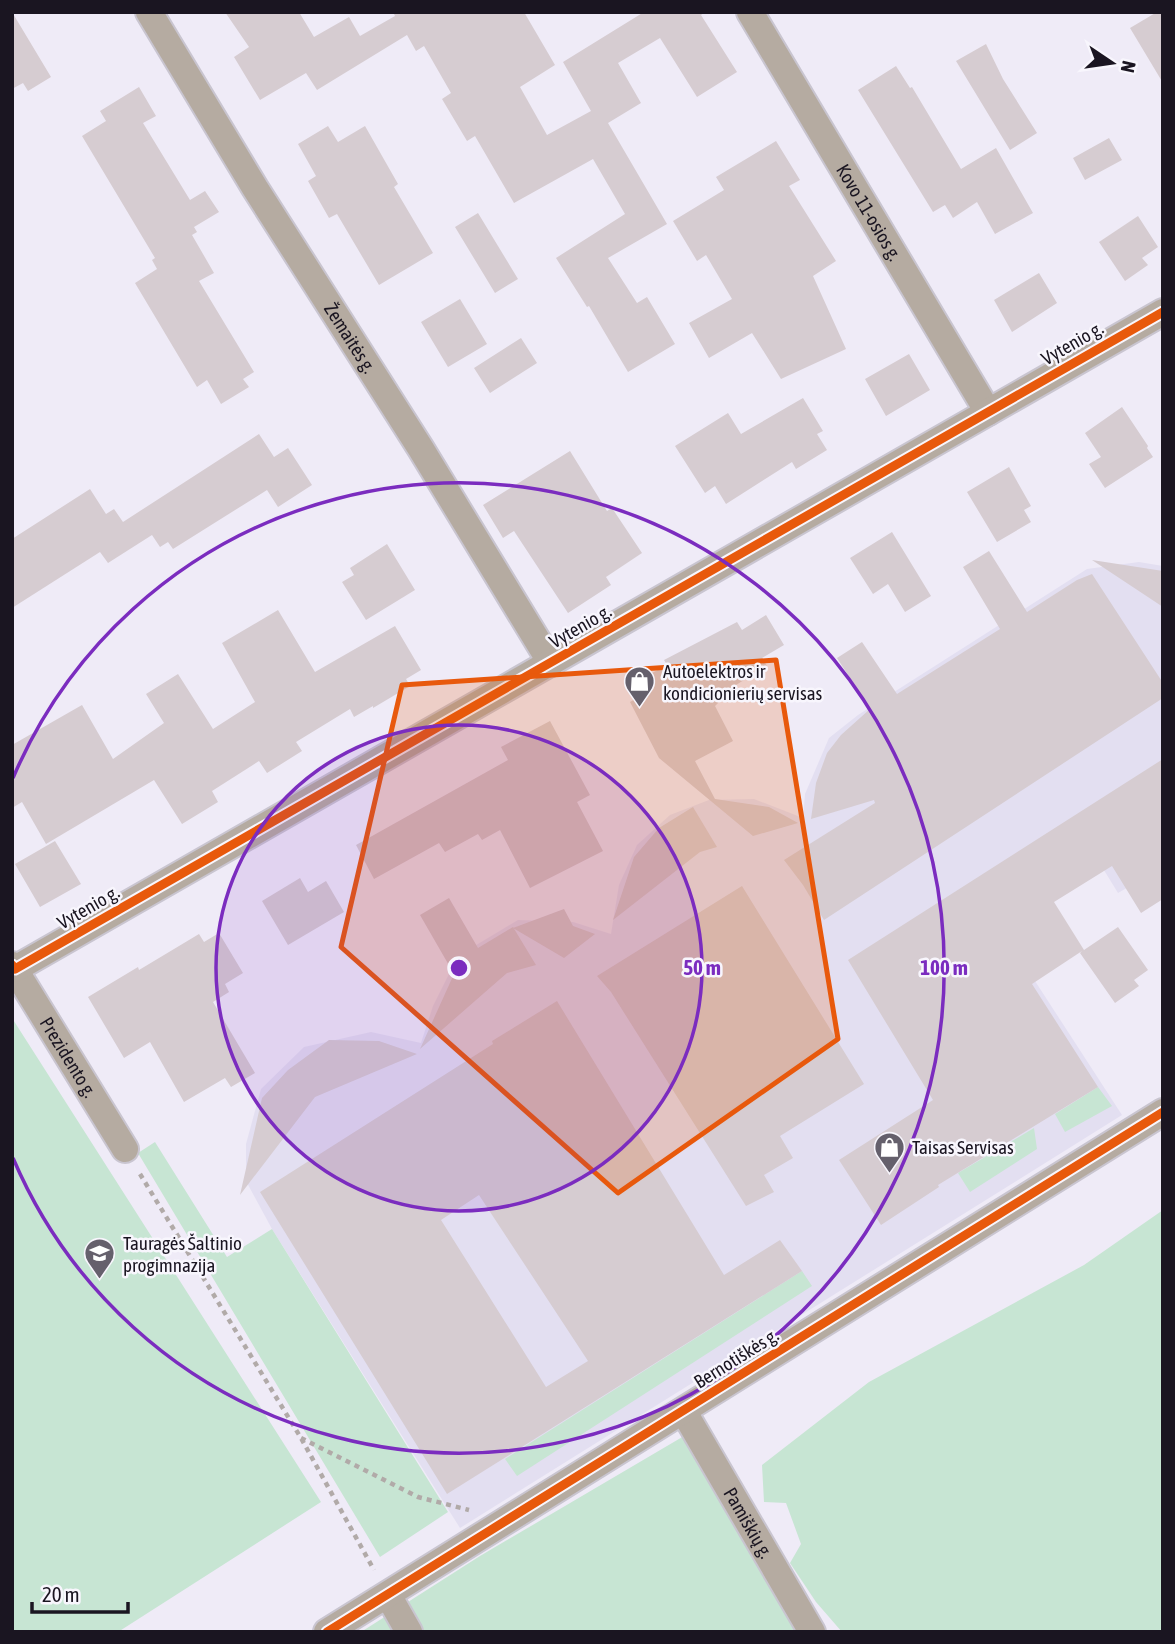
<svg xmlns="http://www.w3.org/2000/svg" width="1175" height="1644" font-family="'Asap Condensed',sans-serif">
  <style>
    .industrial { fill: #e3dff1 }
    .green { fill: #c7e5d3 }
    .building { fill: #d6ccd1; fill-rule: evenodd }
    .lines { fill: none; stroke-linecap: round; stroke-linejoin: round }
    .street-casing { stroke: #c9c5d0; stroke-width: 30 }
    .path { stroke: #b1aaa8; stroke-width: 4.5; stroke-dasharray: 5 5; stroke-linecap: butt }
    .street { stroke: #b5aba1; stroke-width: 26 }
    .cycleway-casing { stroke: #f8f6fd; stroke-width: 13 }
    .cycleway { stroke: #e8590c; stroke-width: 9 }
    .marked { fill: #e8590c; fill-opacity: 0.2; stroke: #e8590c; stroke-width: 5; stroke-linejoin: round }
    .ring { fill: none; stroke: #7b2cbf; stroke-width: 3.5 }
    .labels { text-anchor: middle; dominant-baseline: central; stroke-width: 5; stroke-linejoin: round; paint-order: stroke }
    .street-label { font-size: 19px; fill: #1a1521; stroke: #f8f6fd }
    .poi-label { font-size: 19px; fill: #1a1521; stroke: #f8f6fd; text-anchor: start }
    .centre { fill: #7b2cbf; stroke: #f8f6fd; stroke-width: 3.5 }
    .ring-label { font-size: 21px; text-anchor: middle; font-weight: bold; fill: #7b2cbf; stroke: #f8f6fd; stroke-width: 5; stroke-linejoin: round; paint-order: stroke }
  </style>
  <rect width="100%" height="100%" fill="#efebf7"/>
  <!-- industrial -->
  <path class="industrial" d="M1139,562L1163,566V867L1118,893L1088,844L996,921L1122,1115L460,1528L272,1229L246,1181V1144L261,1089L304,1047L371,1032L421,1043L433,1006L458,956L518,920L573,922L611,934L619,885L637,845L670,815L709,800L754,799L803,818L805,794L829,738L858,715L1087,569Z"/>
  <!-- green -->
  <path class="green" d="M12,1018L321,1502L118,1632H12Z
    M1098,1087L1112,1106L1065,1132L1055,1114Z
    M1034,1128L1037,1149L970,1192L958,1173Z
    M155,1142L227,1257L272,1229L448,1512L380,1557L138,1153Z
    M1163,1210V1632H842L816,1602L790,1563L801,1544L786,1503L764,1502L762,1465L869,1382L1084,1265Z
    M802,1271L812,1286L517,1476L505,1459Z
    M684,1436L799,1632H361L480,1556Z"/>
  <!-- building -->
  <path class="building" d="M12,12L51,77L28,91L23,83L12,89Z
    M225,12H299L314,37L349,17L360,36L395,16L393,12H524L555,65L520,87L547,135L591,111L563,62L644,12H705L701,15L737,72L697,97L660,38L618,63L641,103L608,123L667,224L608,258L637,303L647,297L675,344L628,372L589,306L587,307L556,258L625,214L593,159L514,203L475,136L467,141L442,99L451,93L424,46L416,51L407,35L317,90L306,73L260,100L234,57L249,47Z
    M1157,12H1163V83L1130,28Z
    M986,44L1003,79L1037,133L1010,150L956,61Z
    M896,66L910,88L912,87L961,169L996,148L1033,213L995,234L977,202L953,218L945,205L933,212L858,90Z
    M139,87L156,116L143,123L190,200L205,191L219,212L194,227L197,232L192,235L214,273L199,281L254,372L243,379L249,387L221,404L207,380L197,387L135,283L157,269L152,260L155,258L82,136L106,121L100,111Z
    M328,126L338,142L365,126L398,184L394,187L433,253L379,285L337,214L329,218L308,181L316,176L298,144Z
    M1109,138L1122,160L1085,180L1073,158Z
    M776,141L800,180L789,186L836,261L813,276L846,349L781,379L752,333L709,358L689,323L732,299L706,255L697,261L673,221L724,190L716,177Z
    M478,213L518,279L495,293L455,227Z
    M1138,216L1158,247L1142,258L1148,265L1125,281L1099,242Z
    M1039,273L1057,303L1012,332L994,300Z
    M460,299L487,344L448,367L421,322Z
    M521,338L537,363L490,393L474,368Z
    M909,354L930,390L886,416L865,379Z
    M803,398L823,431L817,434L827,450L796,469L792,462L726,504L715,486L705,493L675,446L728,413L741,434Z
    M1122,407L1148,446L1147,448L1153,457L1105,488L1089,464L1101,457L1085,433Z
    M259,434L274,457L288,448L312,485L278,507L267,490L173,549L168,542L160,547L152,535L108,563L100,552L12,608V539L90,489L106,514L114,509L123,522Z
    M570,451L607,511L612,508L642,553L606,577L611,585L568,613L514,531L503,538L483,505Z
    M1009,467L1031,506L1024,510L1031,522L997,542L967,492Z
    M892,532L931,596L905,612L888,584L873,594L850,558Z
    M387,544L415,590L366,620L342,582L354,575L350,568Z
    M989,551L1027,612L1077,580L1092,574L1163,683V698L824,920L803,885L784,860L875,803L874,800L811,819L816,783L827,753L841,735L870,709L837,658L862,642L897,694L1000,629L963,567Z
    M1092,560L1163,571V607Z
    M278,610L315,672L395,626L421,670L406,679L410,686L373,708V706L354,717L350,709L296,742L302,751L267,773L259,761L212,791L218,802L182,824L154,780L46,844L22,802L12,808V745L82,705L113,759L164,723L146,694L178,674L213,729L255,702L222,643Z
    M766,615L784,645L762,658L767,666L718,696L720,701L715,706L733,741L695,761L715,799L769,807L798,823L753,836L659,758L630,702L646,693L639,680L667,665L664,660L737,622L742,630Z
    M550,721L590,795L577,802L603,851L530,888L500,830L482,840L478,834L445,852L439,843L374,879L356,845L508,760L501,747Z
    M1163,759V899L1141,913L1112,866L1054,902L1084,950L1118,927L1148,970L1134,980L1139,986L1115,1003L1080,953L1082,951L1032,984L1098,1087L938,1185L939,1187L881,1225L839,1160L933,1100L848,960Z
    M693,807L717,847L700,852L613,920L634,857L659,828Z
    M55,841L81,884L40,907L15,864Z
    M300,878L308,892L326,881L344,912L288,945L262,901Z
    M742,886L864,1084L780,1136L793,1158L764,1175L774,1192L746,1206L611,992L597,976Z
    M449,898L478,948L513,927L536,965L507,973L420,1049L454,974L420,915Z
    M564,909L573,926L595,934L564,958L513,928Z
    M219,933L243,973L225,984L229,992L213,1002L255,1073L231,1087L225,1078L184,1102L150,1042L124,1058L88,997L138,967L139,970L199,934L204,942Z
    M557,1001L724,1275L780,1240L802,1271L447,1494L260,1192L493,1044L492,1041ZM479,1195L588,1361L546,1387L441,1220Z
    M329,1040L379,1041L417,1054L315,1097L240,1195L262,1098L288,1070Z"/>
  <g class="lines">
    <defs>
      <g id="street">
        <path id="s1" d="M149,12L255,188L421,449L551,663"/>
        <path id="s2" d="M750,12L988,412"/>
        <path id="s3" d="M12,965L125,1149"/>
        <path d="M15,969L1163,312"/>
        <path id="s4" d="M684,1412L812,1632"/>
        <path d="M388,1595L409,1632"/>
        <path d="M327,1632L1163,1112"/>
      </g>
    </defs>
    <!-- street casing -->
    <use href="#street" class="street-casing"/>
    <!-- path -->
    <path class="path" d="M140,1174L301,1438L374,1570
      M301,1438L418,1497L469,1510"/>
    <!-- street -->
    <use href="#street" class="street"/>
    <defs>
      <path id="cycleway" d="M12,965L15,969L1163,312
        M327,1632L1163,1112"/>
    </defs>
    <!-- cycleway casing -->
    <use href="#cycleway" class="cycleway-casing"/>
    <!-- cycleway -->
    <use href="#cycleway" class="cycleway"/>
  </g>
  <!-- marked area -->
  <path class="marked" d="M776,660L838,1039L618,1193L341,947L402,685Z"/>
  <!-- distance rings -->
  <circle cx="459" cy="968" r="243" fill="#7b2cbf" fill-opacity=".12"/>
  <g class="ring">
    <circle cx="459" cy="968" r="243"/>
    <path d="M13 778A485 485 0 1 1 13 1158"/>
  </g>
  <!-- icons -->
  <defs>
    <symbol id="shop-pin" viewBox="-11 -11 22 30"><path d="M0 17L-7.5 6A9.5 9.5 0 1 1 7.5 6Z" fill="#65606c" stroke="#f8f6fd"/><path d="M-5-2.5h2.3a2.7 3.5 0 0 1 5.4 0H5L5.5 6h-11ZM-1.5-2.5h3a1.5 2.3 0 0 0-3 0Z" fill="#fff"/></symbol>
    <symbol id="school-pin" viewBox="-11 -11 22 30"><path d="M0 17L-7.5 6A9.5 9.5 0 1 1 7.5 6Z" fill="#65606c" stroke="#f8f6fd"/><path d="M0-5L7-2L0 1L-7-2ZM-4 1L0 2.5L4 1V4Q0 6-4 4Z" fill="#fff"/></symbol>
  </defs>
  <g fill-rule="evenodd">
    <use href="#shop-pin" x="622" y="664" width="35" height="47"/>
    <use href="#shop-pin" x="872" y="1130" width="35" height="47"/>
    <use href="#school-pin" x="82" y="1236" width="35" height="47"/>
  </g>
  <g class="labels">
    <!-- street labels -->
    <g class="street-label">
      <text stroke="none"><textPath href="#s2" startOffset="233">Kovo 11-osios g.</textPath></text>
      <text stroke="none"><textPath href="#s1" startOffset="383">Žemaitės g.</textPath></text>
      <text transform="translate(1072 343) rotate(-30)">Vytenio g.</text>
      <text transform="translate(580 626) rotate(-30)">Vytenio g.</text>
      <text transform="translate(88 907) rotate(-30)">Vytenio g.</text>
      <text stroke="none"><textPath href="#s3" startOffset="108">Prezidento g.</textPath></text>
      <text transform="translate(736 1358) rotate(-32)">Bernotiškės g.</text>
      <text stroke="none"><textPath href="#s4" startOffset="128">Pamiškių g.</textPath></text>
    </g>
    <!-- poi labels -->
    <g class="poi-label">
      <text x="663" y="671">Autoelektros ir<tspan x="663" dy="22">kondicionierių servisas</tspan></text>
      <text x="912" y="1147">Taisas Servisas</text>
      <text x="123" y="1243">Tauragės Šaltinio<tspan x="123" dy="22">progimnazija</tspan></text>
    </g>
  </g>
  <circle cx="459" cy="968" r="10" class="centre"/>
  <g class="ring-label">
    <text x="702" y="975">50 m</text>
    <text x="944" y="975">100 m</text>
  </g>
  <!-- border -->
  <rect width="1175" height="1644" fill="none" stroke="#1a1521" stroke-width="28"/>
  <!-- north arrow -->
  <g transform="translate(1112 63) rotate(103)" stroke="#f8f6fd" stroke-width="5" paint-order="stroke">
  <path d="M0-5L12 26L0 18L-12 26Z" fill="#1a1521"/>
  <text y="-10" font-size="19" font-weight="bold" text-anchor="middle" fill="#1a1521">N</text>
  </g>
  <!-- scale -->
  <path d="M32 1602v10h96v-10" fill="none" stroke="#1a1521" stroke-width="3.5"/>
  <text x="42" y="1602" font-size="21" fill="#1a1521" stroke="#f8f6fd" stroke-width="5" paint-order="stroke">20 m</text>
</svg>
